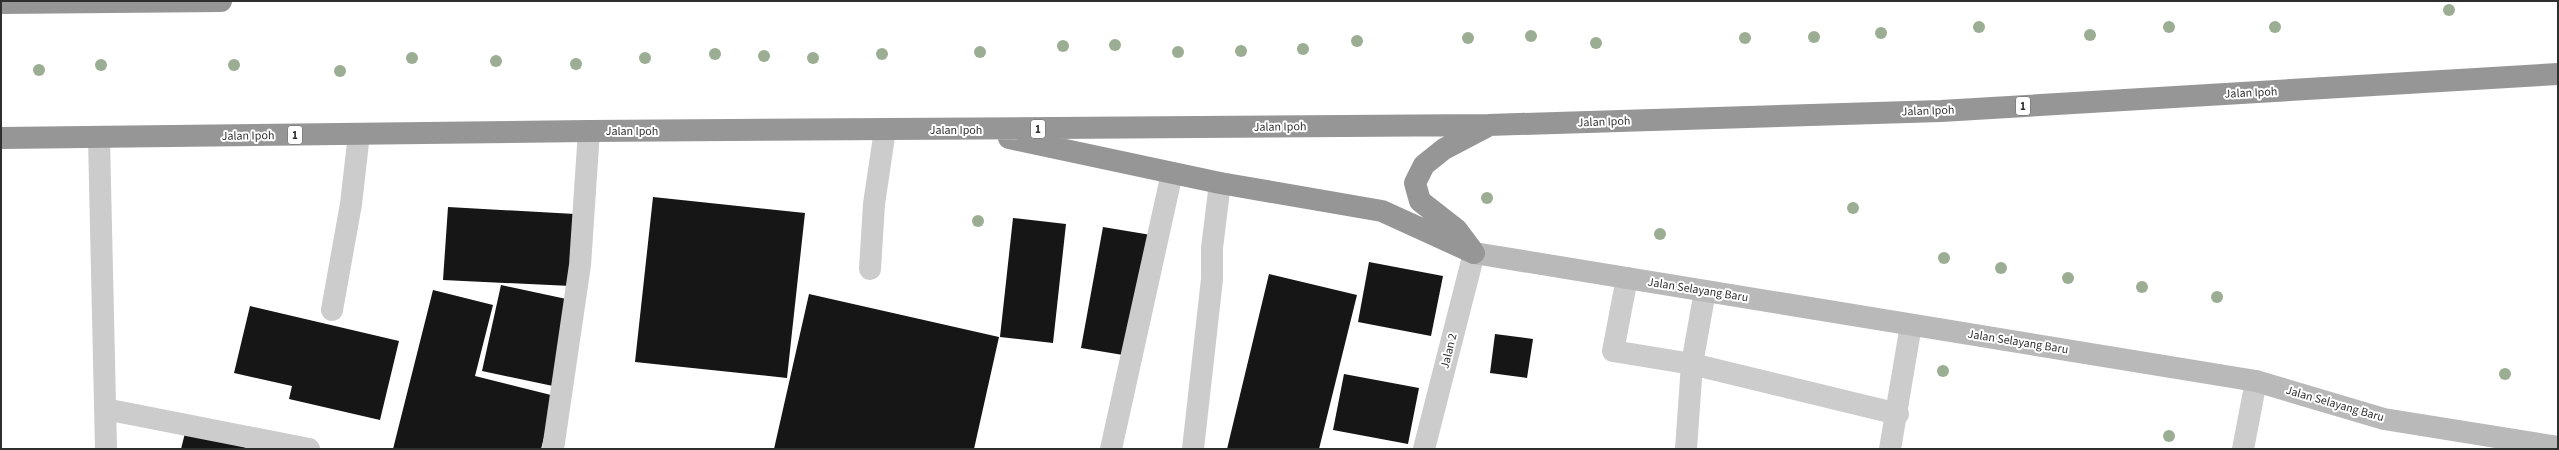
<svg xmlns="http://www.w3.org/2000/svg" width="2559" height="450" font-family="'Source Sans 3',sans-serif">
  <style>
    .building { fill: #161616 }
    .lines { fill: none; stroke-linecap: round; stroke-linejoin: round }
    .lane { stroke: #ccc; stroke-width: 22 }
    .street { stroke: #ccc; stroke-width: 22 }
    .secondary { stroke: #b9b9b9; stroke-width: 22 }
    .highway { stroke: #969696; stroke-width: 22 }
    .tree { fill: #9bae93 }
    .labels { text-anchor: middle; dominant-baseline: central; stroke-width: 4; stroke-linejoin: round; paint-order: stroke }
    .shield { fill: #fff; stroke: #6d6d6d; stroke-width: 1 }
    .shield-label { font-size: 11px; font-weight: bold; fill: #2f2f2f }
    .street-label { font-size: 12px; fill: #2f2f2f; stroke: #fff }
  </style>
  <rect width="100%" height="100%" fill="#fff"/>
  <!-- building -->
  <path class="building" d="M653,197L805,213L787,378L635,362Z
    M448,207L575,214L571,286L443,280Z
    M1013,218L1066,224L1053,343L1000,337Z
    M1103,227L1151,235L1129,356L1081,348Z
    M1369,262L1443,276L1431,336L1358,322Z
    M1269,274L1357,295L1319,449H1227Z
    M501,285L571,300L553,386L482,371Z
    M433,290L493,305L475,376L555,396L541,449H393Z
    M809,294L999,337L974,449H774Z
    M250,306L399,341L380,420L289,399L292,386L234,373Z
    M1495,334L1533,339L1527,378L1490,373Z
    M1344,374L1419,388L1408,444L1333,430Z
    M185,433L248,448V449H181Z"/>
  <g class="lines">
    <!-- lane -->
    <path class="lane" d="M99,138L106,449
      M870,269L874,204L885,130
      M332,310L351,204L359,134
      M1692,364L1898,414
      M105,409L309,449
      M553,449L580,265L589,131
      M1111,449L1172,173
      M1193,449L1212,279V248L1220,183
      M1686,449L1692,364L1705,291
      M1890,449L1911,325
      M2243,449L2256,381"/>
    <!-- street -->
    <path class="street" d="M1627,278L1613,351L1692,364
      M1424,449L1474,253"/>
    <!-- secondary -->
    <path class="secondary" d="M1474,253L2256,381L2384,419L2558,447"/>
    <!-- highway -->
    <path class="highway" d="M1,3L221,1
      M1,138L589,131L1488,125L1941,111L2558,74
      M1009,138L1220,183L1382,211L1474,253
      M1472,250L1457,230L1420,201L1415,183L1424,165L1444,149L1486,127"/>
  </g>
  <!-- trees -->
  <g class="tree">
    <circle cx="2449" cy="10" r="6"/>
    <circle cx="1979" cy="27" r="6"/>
    <circle cx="2169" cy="27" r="6"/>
    <circle cx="2275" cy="27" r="6"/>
    <circle cx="1881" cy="33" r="6"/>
    <circle cx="2090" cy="35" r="6"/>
    <circle cx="1531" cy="36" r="6"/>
    <circle cx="1814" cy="37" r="6"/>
    <circle cx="1468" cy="38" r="6"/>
    <circle cx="1745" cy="38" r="6"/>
    <circle cx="1357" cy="41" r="6"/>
    <circle cx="1596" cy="43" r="6"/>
    <circle cx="1115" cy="45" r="6"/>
    <circle cx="1063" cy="46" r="6"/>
    <circle cx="1303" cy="49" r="6"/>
    <circle cx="1241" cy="51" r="6"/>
    <circle cx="980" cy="52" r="6"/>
    <circle cx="1178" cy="52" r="6"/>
    <circle cx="715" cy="54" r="6"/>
    <circle cx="882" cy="54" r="6"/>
    <circle cx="764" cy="56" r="6"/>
    <circle cx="412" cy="58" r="6"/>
    <circle cx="645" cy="58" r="6"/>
    <circle cx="813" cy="58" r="6"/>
    <circle cx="496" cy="61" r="6"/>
    <circle cx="576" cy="64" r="6"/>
    <circle cx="101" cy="65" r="6"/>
    <circle cx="234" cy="65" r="6"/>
    <circle cx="39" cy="70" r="6"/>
    <circle cx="340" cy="71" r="6"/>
    <circle cx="1487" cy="198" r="6"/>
    <circle cx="1853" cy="208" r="6"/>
    <circle cx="978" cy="221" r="6"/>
    <circle cx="1660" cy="234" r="6"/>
    <circle cx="1944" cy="258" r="6"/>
    <circle cx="2001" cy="268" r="6"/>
    <circle cx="2068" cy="278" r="6"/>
    <circle cx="2142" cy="287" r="6"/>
    <circle cx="2217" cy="297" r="6"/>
    <circle cx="1943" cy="371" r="6"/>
    <circle cx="2505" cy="374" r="6"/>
    <circle cx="2169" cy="436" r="6"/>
  </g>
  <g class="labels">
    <!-- shield labels -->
    <g class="shield">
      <rect x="2016" y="97" width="14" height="18" rx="3"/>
      <rect x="1031" y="120" width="14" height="18" rx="3"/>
      <rect x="288" y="126" width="14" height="18" rx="3"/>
    </g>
    <g class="shield-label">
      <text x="2023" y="106">1</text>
      <text x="1038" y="129">1</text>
      <text x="295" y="135">1</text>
    </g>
    <!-- street labels -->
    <g class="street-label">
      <text transform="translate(2251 93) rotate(-3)">Jalan Ipoh</text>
      <text transform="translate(1928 111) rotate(-2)">Jalan Ipoh</text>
      <text transform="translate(1604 122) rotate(-2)">Jalan Ipoh</text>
      <text transform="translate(1280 127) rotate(-1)">Jalan Ipoh</text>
      <text x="956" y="130">Jalan Ipoh</text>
      <text x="632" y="131">Jalan Ipoh</text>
      <text transform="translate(248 136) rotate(-1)">Jalan Ipoh</text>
      <text transform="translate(1698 290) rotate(9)">Jalan Selayang Baru</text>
      <text transform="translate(2018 342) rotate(9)">Jalan Selayang Baru</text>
      <text transform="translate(1449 351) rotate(-76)">Jalan 2</text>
      <text transform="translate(2335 404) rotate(16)">Jalan Selayang Baru</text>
    </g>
  </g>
  <!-- border -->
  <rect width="2559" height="450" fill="none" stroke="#2f2f2f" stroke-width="4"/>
</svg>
